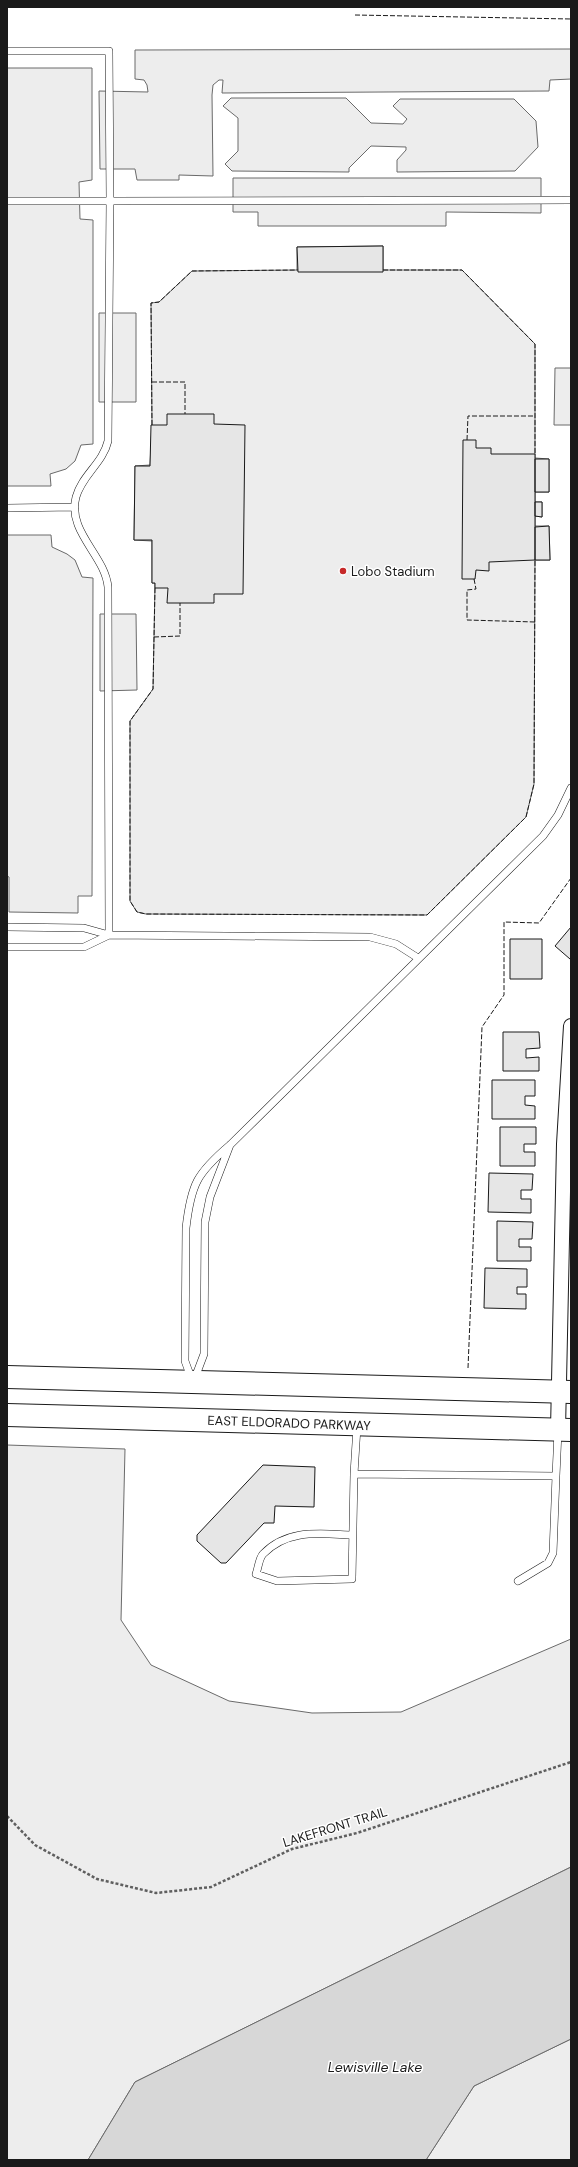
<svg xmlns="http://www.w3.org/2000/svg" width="578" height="2167" font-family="'DM Sans',sans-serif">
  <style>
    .built { fill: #ededed; stroke: #6a6a6a }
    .water { fill: #d7d7d7; stroke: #6a6a6a }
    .building { fill: #e6e6e6; stroke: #1a1a1a }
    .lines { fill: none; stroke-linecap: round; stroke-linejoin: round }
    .service-casing { stroke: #1a1a1a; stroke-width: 8 }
    .minor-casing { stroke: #1a1a1a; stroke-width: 16 }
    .primary-casing { stroke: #1a1a1a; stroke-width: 24 }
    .path { stroke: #5f5f5f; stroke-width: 2.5; stroke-dasharray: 3 2; stroke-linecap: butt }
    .service { stroke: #fff; stroke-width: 7 }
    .minor { stroke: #fff; stroke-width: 14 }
    .primary { stroke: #fff; stroke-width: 22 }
    .fence { stroke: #1a1a1a; stroke-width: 1; stroke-dasharray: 5 2; stroke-linecap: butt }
    .poi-dot { fill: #c62828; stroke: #fff; stroke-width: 1.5 }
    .labels { text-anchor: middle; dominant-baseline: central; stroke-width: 3; stroke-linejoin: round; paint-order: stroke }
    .poi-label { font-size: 13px; fill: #1a1a1a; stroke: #fff; text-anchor: start }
    .street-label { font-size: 13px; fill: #1a1a1a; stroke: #fff }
    .water-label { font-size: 14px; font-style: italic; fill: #1a1a1a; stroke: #fff }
  </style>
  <rect width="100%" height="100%" fill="#fff"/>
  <!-- built -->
  <path class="built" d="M571,49V79L550,80L549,91L222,93L223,80H219L213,85L212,95L213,176L179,175V180H137L135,169H100L99,91L148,92L147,85L144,80L135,79V50Z
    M7,68H92V180L79,182L80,219L93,220V444L81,445L75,461L66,469L50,474L51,486H7Z
    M231,98H346L371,123L403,124L407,119L393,106L400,99H514L536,121L538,147L515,171L397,172V160L406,150V147L371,146L349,168V172L232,171L225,164L238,151V118L223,106Z
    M233,178H541V213L446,212V226H258V212H233Z
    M383,246V270H462L535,344V458L549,459V492H535V502H542V517L535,516V526H549L550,560H535L534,784L526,817L427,915L146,914L137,912L130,901V721L153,689L155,583H152V541L134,540L135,466L150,465L152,425L151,303L159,302L192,271L297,270V247Z
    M99,313H136V402H99Z
    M555,368H571V425H554Z
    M7,535H51L52,547L67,554L75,560L82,577L93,578L92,896H78V913L9,912V877L7,876Z
    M100,614H136L137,690L100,691Z
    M7,1445L125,1449L121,1620L151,1665L229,1701L312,1713L401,1712L571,1639V1867L135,2082L88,2160H7Z
    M571,2039V2160H426L474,2086Z"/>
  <!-- water -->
  <path class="water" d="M571,1867V2039L474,2086L426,2160H88L135,2082Z"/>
  <!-- building -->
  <path class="building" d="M383,246V272H298L297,247Z
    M167,414H214V424L245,425L243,594H214V603H167L168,588H155V583H152V540H134L135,466H150L151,425H167Z
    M463,440H476V448H491V454H535V560L489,562V571L476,570L475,579H462Z
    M535,459H549V492H535Z
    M535,502H542V517L535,516Z
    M549,526L550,560H535V527Z
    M571,927V958L570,959L555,946Z
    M510,939H542V979H510Z
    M503,1032H539L540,1048L526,1049V1058L539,1057V1071H503Z
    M492,1080H535V1096H525V1105L535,1106V1119H492Z
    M500,1127H536V1144H524V1152H535V1166H500Z
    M489,1173L533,1174L532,1190H521V1199H531V1213L488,1212Z
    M497,1221L533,1222L532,1239H519V1247H531V1261H497Z
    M485,1268L527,1269V1287H517V1294H526V1309L484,1308Z
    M263,1465L315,1467L314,1507L275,1506L274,1523H264L226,1563H221L197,1541V1535Z"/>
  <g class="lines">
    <defs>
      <path id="service" d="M7,51H109L110,201H7
        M7,508L75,507
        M7,927L84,928L109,935L84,947H7
        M418,958L396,944L370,937L109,935L108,587C105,555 67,532 76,497C82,475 103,463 108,441L110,201L571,200
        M230,1145L210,1197L205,1222L204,1354L193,1383L185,1361L186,1228C191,1184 197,1173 230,1145L543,836L558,815L571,788
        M357,1427L354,1474L556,1476L558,1431
        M353,1535C321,1534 288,1528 263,1554C259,1558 258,1569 256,1574L277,1581L352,1579L354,1474
        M518,1581L548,1563L553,1553L556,1476"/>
      <path id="minor" d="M558,1430L564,1144L571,1026"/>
      <path id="primary" d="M7,1377L571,1392
        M7,1415L571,1430"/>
    </defs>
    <!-- service casing -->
    <use href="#service" class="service-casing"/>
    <!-- minor casing -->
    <use href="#minor" class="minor-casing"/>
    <!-- primary casing -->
    <use href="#primary" class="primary-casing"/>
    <!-- path -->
    <path class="path" d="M7,1816L35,1845L97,1879L156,1893L211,1887L292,1849L357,1833L571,1762"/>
    <!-- service -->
    <use href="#service" class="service"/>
    <!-- minor -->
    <use href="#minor" class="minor"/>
    <!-- primary -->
    <use href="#primary" class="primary"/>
    <!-- fence -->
    <path class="fence" d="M355,15L571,19
      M383,270H462L535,344V454
      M152,382H185V414
      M152,425L151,303L159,302L192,271L298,270
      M467,440L468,416H535
      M474,579L476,589L467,590V620L535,622
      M155,588L153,689L130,721V901L137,912L146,914L427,915L526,817L534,784L535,560
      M154,637L180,636V603
      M468,1368L482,1027L504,995V922L539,923L571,878"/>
  </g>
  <!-- markers -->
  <circle class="poi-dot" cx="343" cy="571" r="4"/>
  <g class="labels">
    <!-- poi labels -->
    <g class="poi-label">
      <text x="351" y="571">Lobo Stadium</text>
    </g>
    <!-- street labels -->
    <g class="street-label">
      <text transform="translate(289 1423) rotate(2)">EAST ELDORADO PARKWAY</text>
      <text transform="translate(335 1827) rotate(-17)">LAKEFRONT TRAIL</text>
    </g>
    <!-- water labels -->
    <g class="water-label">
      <text x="375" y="2067">Lewisville Lake</text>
    </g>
  </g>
  <!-- border -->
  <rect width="578" height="2167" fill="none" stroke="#1a1a1a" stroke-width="16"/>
</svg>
